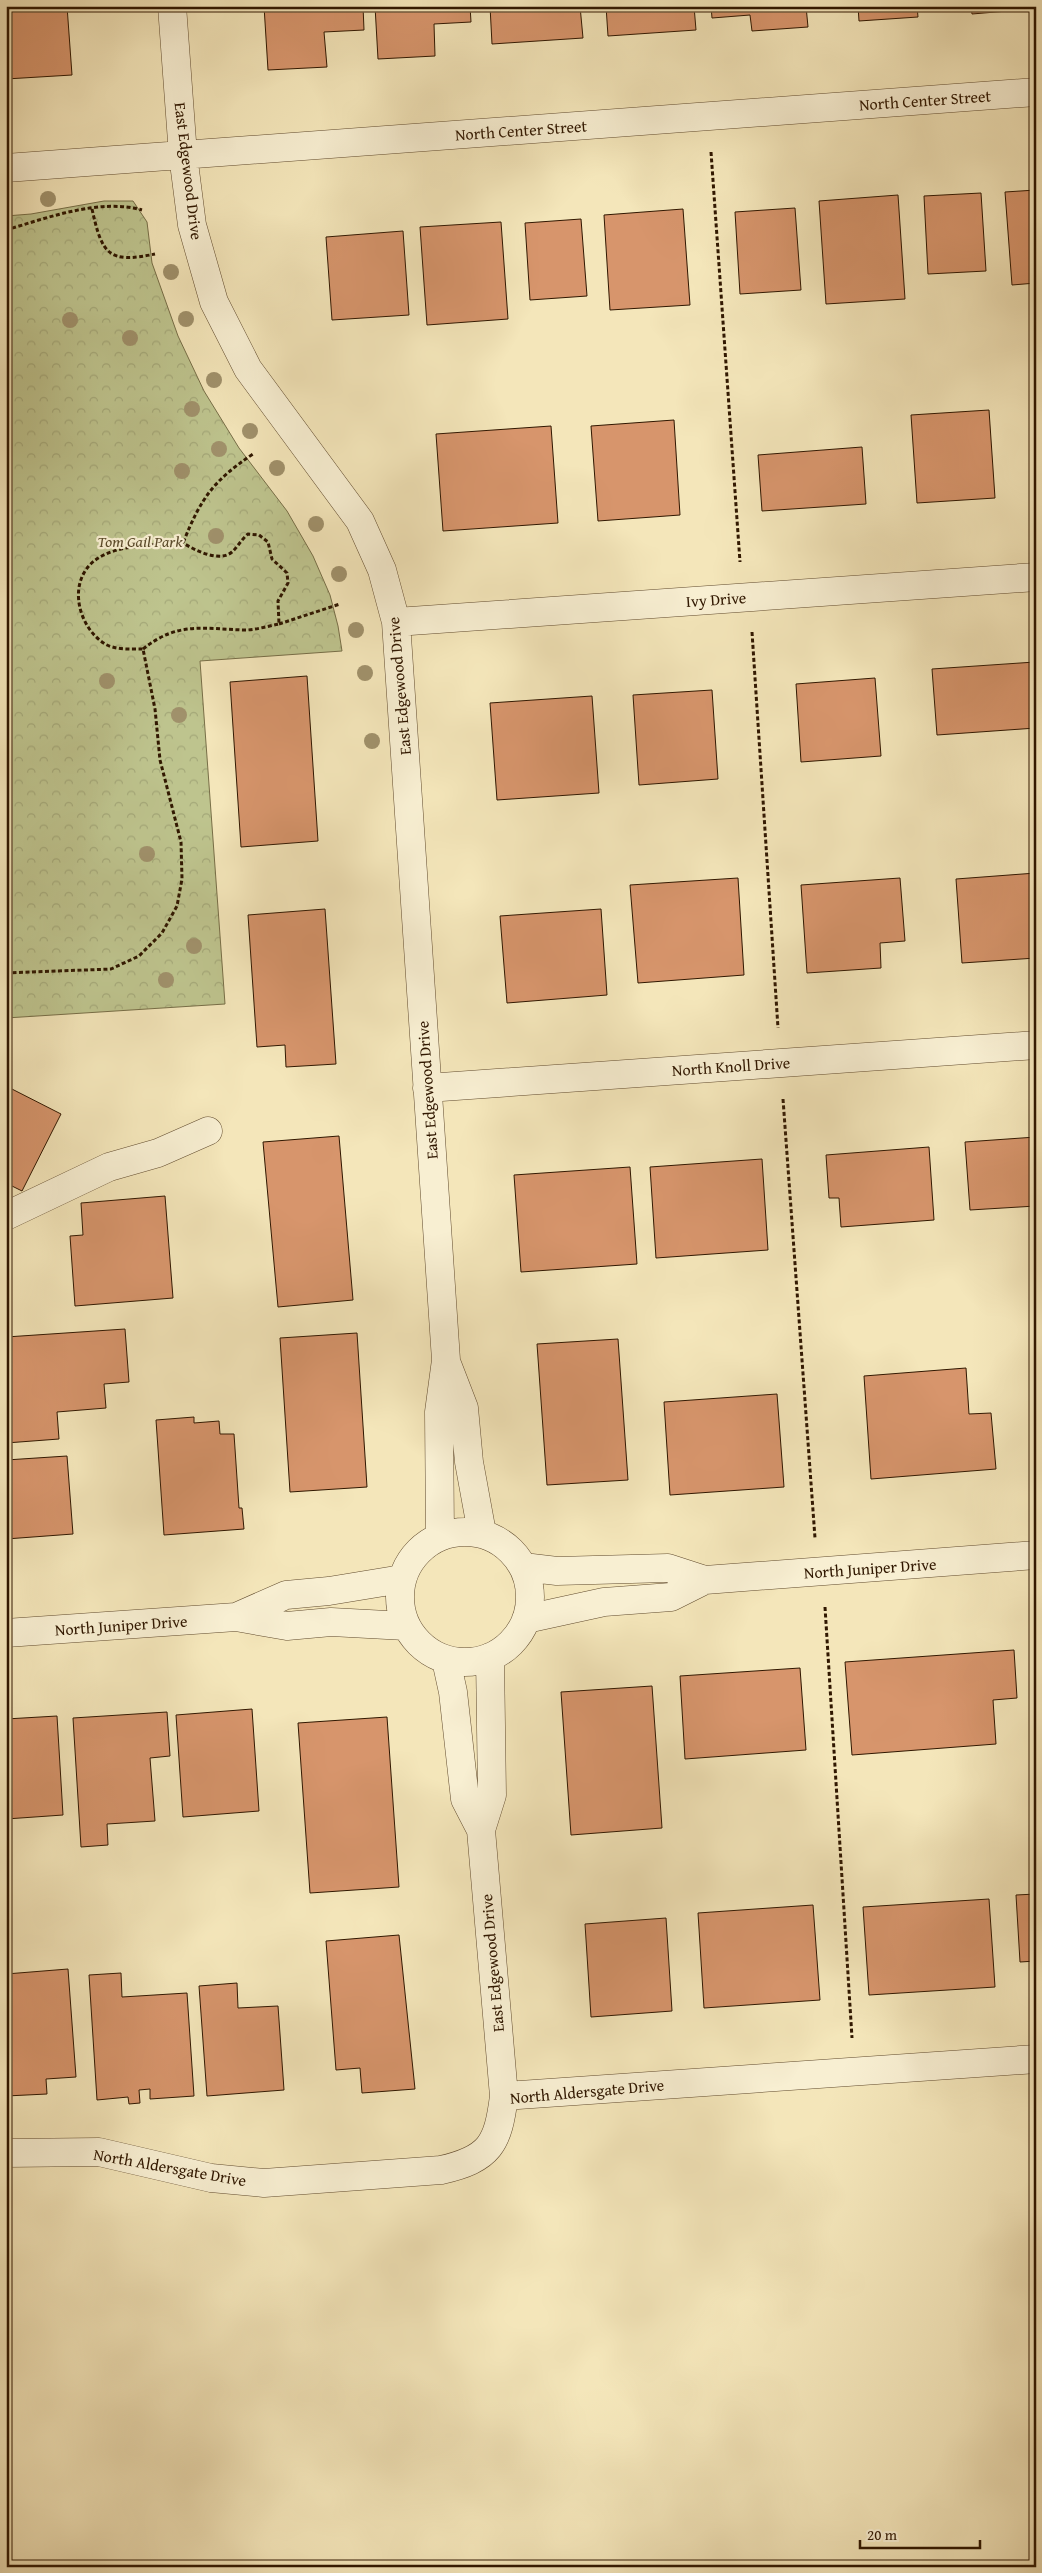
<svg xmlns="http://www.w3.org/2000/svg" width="1042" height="2573" font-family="'Gentium Book Plus',serif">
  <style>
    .park { fill: url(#park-crowns); stroke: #776e47 }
    .building { fill: #d7956c; stroke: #301700 }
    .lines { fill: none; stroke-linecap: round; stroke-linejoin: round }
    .minor-casing { stroke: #614b2e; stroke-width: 29 }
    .path { stroke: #301700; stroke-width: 3; stroke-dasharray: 4 2.5; stroke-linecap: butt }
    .minor { stroke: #f8efd2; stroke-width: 28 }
    .tree { fill: #a0916b }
    .labels { text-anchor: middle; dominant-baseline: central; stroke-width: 4.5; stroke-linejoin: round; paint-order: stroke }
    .street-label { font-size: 16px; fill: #301700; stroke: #f8efd2 }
    .park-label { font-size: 16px; font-style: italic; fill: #5b4b2b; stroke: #f8efd2 }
  </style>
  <defs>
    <pattern id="park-crowns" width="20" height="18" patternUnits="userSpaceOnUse" patternTransform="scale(1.25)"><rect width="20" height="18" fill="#bec48e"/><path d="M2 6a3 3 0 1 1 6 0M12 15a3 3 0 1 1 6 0" fill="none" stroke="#a4a879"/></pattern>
  </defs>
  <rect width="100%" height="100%" fill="#f4e6ba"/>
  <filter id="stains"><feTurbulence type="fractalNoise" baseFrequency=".004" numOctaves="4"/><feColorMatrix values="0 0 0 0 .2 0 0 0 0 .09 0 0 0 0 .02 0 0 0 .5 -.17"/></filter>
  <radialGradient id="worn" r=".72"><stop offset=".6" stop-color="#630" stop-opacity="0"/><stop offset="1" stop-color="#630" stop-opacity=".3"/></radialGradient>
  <!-- park -->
  <path class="park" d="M104,201H133L147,222L152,263L178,336L204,391L239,448L287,511L313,556L330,595L338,626L342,651L200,661L225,1004L6,1018V216L31,214Z"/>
  <!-- building -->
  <path class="building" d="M6,6H67L72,75L6,79Z
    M264,6H363L364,30L324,32L327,67L268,70Z
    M375,6H470L471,22L434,24L435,56L378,59Z
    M490,6H580L583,38L492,44Z
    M606,6H694L696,30L608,36Z
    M711,6H806L808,27L752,31L750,15L712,18Z
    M858,6H917L918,17L859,21Z
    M971,6H1030L1031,9L972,14Z
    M1036,190V283L1012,285L1005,192Z
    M981,193L986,271L928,274L924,196Z
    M898,195L905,299L826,304L819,201Z
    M795,208L801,290L740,294L735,212Z
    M683,209L690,305L610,310L604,215Z
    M581,219L587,296L530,300L525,223Z
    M501,222L508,319L427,325L420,227Z
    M403,231L409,315L332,320L326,237Z
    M989,410L995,498L917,503L911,415Z
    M674,420L680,515L598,521L591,426Z
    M551,426L558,523L443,531L436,434Z
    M862,447L866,504L762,511L758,455Z
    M1035,662L1036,728L937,735L932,669Z
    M307,676L318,841L241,847L230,682Z
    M875,678L881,756L801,762L796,684Z
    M712,690L718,779L639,785L633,695Z
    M592,696L599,793L497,800L490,703Z
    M1036,873V958L962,963L956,879Z
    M738,878L744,975L638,983L630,885Z
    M900,878L905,941L880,943L881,968L807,973L801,885Z
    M325,909L336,1064L286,1067L285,1045L257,1047L248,915Z
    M601,909L607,995L507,1003L500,916Z
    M6,1086L61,1114L22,1191L6,1183Z
    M339,1136L353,1300L278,1307L263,1142Z
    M1036,1137V1206L970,1210L965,1142Z
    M929,1147L934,1220L841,1227L839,1198H829L826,1155Z
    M762,1159L768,1250L656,1258L650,1167Z
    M630,1167L637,1264L521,1272L514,1175Z
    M165,1196L173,1298L75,1306L70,1236L83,1235L81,1203Z
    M125,1329L129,1382L104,1384L106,1408L57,1412L59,1439L6,1443V1337Z
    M357,1333L367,1487L290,1492L280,1338Z
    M618,1339L628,1480L547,1485L537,1344Z
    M966,1368L969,1414L991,1413L996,1469L871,1479L864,1376Z
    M777,1394L784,1487L670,1495L664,1402Z
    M194,1417V1423L219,1421L220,1434H234L239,1508H242L244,1529L164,1535L156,1420Z
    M67,1456L73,1534L6,1539V1460Z
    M1014,1650L1017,1698L993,1700L996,1744L852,1755L845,1662Z
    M800,1668L806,1750L685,1759L680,1676Z
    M652,1686L662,1828L571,1835L561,1692Z
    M252,1709L259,1811L183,1817L176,1715Z
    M167,1712L170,1756L150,1758L155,1821L107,1824L108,1845L81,1847L73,1718Z
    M57,1716L63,1815L6,1819V1719Z
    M387,1717L399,1887L310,1893L298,1723Z
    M1036,1894V1961L1020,1962L1016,1895Z
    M989,1899L995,1987L869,1995L863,1907Z
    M813,1905L820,2000L704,2008L698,1913Z
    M666,1918L672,2011L591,2017L585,1924Z
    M399,1935L415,2089L362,2093L360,2068L336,2070L326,1941Z
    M68,1969L76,2077L46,2079L47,2094L6,2096V1974Z
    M121,1973L122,1997L187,1993L194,2096L150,2099V2089L139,2090L140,2103L129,2104L128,2097L97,2100L89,1975Z
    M237,1983L238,2008L278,2006L284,2090L207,2096L199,1986Z"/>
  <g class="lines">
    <defs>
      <path id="minor" d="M172,6L183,155L192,225L214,302L248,369L360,521L382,570L396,622L446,1360L439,1412L440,1536
        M6,168L1036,92
        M396,622L1036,577
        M427,1088L1036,1045
        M6,1216L109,1167L158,1153L208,1131
        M447,1364L464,1408L469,1462L482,1533
        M400 1597a65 65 0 1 1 130 0a65 65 0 1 1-130 0Z
        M523,1567L557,1571L668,1568L705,1580
        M236,1617L286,1595L329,1591L402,1579
        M526,1619L604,1602L671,1597L705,1580L1036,1555
        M6,1633L236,1617L287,1626L331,1622L406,1626
        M446,1660L453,1692L465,1799L481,1830
        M504,2096L1036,2059
        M6,2153L99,2152L211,2178L264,2183L441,2170C490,2159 498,2144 504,2096L481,1830L492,1795L490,1657"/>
    </defs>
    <!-- minor casing -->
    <use href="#minor" class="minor-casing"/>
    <!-- path -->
    <path class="path" d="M711,152L740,562
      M92,209C102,254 108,264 155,254
      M6,230C47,218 99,198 142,210
      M279,624L340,604
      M752,632L778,1028
      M143,649C178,621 204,629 245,630C256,630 268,626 279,624L278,601L288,583L287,573L272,559L268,542L259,535L248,534C241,540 236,549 232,552C219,563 195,550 183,543
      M6,973L111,969L139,956L162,933L177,906L182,879L181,842L160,760L155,709L143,649C131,649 115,650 105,644C78,627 67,583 94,561C117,543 156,546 183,543C201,498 213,481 253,454
      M783,1099L815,1538
      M825,1607L852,2038"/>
    <!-- minor -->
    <use href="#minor" class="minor"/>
  </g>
  <!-- trees -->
  <g class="tree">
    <circle cx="48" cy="199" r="8"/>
    <circle cx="171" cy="272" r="8"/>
    <circle cx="186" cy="319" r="8"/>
    <circle cx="70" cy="320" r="8"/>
    <circle cx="130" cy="338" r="8"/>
    <circle cx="214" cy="380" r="8"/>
    <circle cx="192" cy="409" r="8"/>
    <circle cx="250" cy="431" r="8"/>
    <circle cx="219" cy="449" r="8"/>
    <circle cx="277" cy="468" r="8"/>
    <circle cx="182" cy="471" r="8"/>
    <circle cx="316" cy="524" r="8"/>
    <circle cx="216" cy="536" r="8"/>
    <circle cx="339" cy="574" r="8"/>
    <circle cx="356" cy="630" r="8"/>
    <circle cx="365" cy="673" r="8"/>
    <circle cx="107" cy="681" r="8"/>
    <circle cx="179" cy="715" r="8"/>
    <circle cx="372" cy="741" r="8"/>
    <circle cx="147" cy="854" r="8"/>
    <circle cx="194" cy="946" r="8"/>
    <circle cx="166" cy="980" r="8"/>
  </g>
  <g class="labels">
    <!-- street labels -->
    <g class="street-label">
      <text transform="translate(925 100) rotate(-4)">North Center Street</text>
      <text transform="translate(521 130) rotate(-4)">North Center Street</text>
      <text transform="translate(189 171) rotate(83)">East Edgewood Drive</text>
      <text transform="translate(716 599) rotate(-4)">Ivy Drive</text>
      <text transform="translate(399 686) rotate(-95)">East Edgewood Drive</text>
      <text transform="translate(731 1066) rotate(-4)">North Knoll Drive</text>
      <text transform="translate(427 1090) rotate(-94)">East Edgewood Drive</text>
      <text transform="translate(870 1568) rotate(-4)">North Juniper Drive</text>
      <text transform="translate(121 1625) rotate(-4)">North Juniper Drive</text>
      <text transform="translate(492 1963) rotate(-95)">East Edgewood Drive</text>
      <text transform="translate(587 2091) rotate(-5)">North Aldersgate Drive</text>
      <text transform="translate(170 2167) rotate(10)">North Aldersgate Drive</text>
    </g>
    <!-- park labels -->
    <g class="park-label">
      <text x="140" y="541">Tom Gail Park</text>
    </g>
  </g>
  <!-- margin -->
  <rect width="1042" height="2573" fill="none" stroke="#f4e6ba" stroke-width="25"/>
  <rect x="8" y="8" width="1027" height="2558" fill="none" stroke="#301700" stroke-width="2.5"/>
  <rect x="12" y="12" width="1017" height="2548" fill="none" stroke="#301700"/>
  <!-- scale -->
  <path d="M860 2540v8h120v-8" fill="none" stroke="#301700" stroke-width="2.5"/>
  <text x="867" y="2540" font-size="15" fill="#301700" stroke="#f8efd2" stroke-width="4" paint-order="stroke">20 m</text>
  <rect width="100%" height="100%" filter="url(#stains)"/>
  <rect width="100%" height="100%" fill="url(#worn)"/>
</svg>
